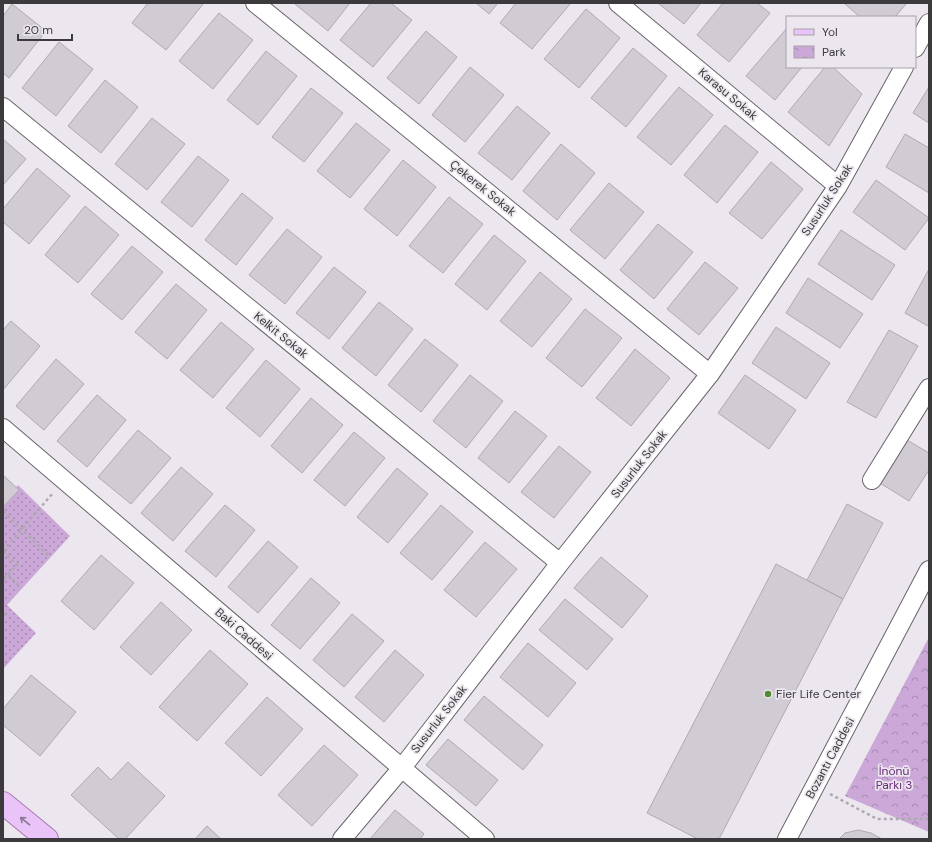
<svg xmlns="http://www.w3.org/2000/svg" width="932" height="842" font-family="'DM Sans',sans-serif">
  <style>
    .grass { fill: url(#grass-dots) }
    .park { fill: url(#park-crowns) }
    .building { fill: #d1ccd3; stroke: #afaab1 }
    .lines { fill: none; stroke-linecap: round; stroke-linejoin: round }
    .street-casing { stroke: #6a656b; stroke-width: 20 }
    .primary-casing { stroke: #a47ab3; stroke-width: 24 }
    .path { stroke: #ada9af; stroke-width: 2.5; stroke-dasharray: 3 3; stroke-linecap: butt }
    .street { stroke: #fff; stroke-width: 18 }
    .primary { stroke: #eac4f8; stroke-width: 22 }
    .oneway { stroke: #8a7891 }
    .poi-dot { fill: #4f8d2e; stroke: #ece7ee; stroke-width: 1.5 }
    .labels { text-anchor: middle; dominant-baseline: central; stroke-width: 3.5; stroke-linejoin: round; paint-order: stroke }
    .street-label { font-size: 12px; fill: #3c3a3d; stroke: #ece7ee }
    .poi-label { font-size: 12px; fill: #3c3a3d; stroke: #ece7ee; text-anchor: start }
    .park-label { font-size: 12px; fill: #642978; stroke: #ece7ee }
  </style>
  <defs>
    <pattern id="grass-dots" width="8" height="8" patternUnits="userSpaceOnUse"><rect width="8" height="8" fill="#cba8d8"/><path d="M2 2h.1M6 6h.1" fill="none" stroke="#a68ab0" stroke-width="1.8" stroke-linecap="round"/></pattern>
    <pattern id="park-crowns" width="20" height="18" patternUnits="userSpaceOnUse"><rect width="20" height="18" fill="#cba8d8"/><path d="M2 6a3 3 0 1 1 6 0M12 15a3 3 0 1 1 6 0" fill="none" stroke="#a68ab0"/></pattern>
  </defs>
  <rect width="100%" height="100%" fill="#ece7ee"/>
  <!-- grass -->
  <path class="grass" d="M18,485L70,536L7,605L36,633L3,669V502Z"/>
  <!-- park -->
  <path class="park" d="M929,637V832L845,796Z"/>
  <!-- building -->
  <path class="building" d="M148,3H204L166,50L132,23Z
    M296,3H350L328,31L295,4Z
    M371,3H391L412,20L373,67L340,40Z
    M476,3H498L489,14Z
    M516,3H571L532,49L500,23Z
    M658,3H701L684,24Z
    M723,3H757L770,13L729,62L697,35Z
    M846,3H907L895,17H860L845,4Z
    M12,4L46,31L9,78L3,73V16Z
    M586,9L620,38L579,88L544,59Z
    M219,13L253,40L213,89L179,61Z
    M787,28V67H802L775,100L746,76Z
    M426,31L457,57L419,104L387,78Z
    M59,42L93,69L56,116L22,88Z
    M633,48L667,76L626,127L591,98Z
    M266,51L297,76L258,125L227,100Z
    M470,67L504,95L465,142L432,115Z
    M825,67H833L862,94L829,146L788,112Z
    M105,80L138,107L101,153L68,126Z
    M679,87L713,115L671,165L637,137Z
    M929,87V123L913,113Z
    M311,88L343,113L304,162L272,137Z
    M517,106L550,133L512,180L478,153Z
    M152,118L185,144L147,190L115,164Z
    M356,123L390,150L350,198L317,171Z
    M725,125L758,152L717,203L684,175Z
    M905,134L929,148V193L886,167Z
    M3,139L26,159L3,185Z
    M561,144L595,173L557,220L523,191Z
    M198,156L229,180L192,227L161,202Z
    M403,160L436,187L397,236L364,209Z
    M771,162L803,189L762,239L729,213Z
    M37,168L70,196L29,244L3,222V209Z
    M876,180L929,218L905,250L853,212Z
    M609,183L644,212L605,259L570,230Z
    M242,193L273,218L236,265L205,240Z
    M449,197L483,224L443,273L409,246Z
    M85,206L119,235L78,283L45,255Z
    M658,224L693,252L654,299L620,270Z
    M287,229L322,257L285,304L249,275Z
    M841,230L895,265L872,300L818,264Z
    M494,235L526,261L487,310L455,284Z
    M132,246L163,272L122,320L91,294Z
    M705,262L738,288L699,335L667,309Z
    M334,267L366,292L329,339L296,313Z
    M929,269V324L928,326L905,313Z
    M540,272L572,299L532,347L500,321Z
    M808,278L863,314L840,348L786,313Z
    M176,284L207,310L167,359L135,332Z
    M379,302L413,329L376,376L342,348Z
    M585,309L622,338L582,387L546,358Z
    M11,321L40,346L3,390V330Z
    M221,322L254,349L213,398L180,370Z
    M776,327L830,363L806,399L752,363Z
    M889,330L918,346L876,418L847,402Z
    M425,339L458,365L421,412L388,385Z
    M635,349L670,378L631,426L596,398Z
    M56,359L84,384L44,430L16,406Z
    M266,360L300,389L260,437L226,408Z
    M470,375L503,401L466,448L433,421Z
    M745,375L796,410L769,449L718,413Z
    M97,395L126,420L87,467L57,441Z
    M311,398L343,425L302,473L271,446Z
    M515,411L547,436L509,483L478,458Z
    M138,430L171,458L131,504L98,477Z
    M354,432L385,458L345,506L314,480Z
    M902,437L929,453V470L909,501L875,480Z
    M559,446L591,472L554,518L521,492Z
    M181,467L213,494L173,541L141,513Z
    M397,468L428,494L388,543L357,517Z
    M3,475L19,490L3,507Z
    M847,504L883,523L843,599L807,580Z
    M225,505L255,530L216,577L185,551Z
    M441,505L473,532L432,580L400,553Z
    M268,541L298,567L258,613L228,587Z
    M485,542L517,569L476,617L444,590Z
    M101,555L134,583L94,630L61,601Z
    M601,557L648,596L622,628L574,588Z
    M776,564L843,599L719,839H698L647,813Z
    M311,578L340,603L300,649L271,625Z
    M565,599L613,639L587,670L539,630Z
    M161,602L192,630L151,675L120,647Z
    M352,614L384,641L344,687L313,660Z
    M528,643L576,683L548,717L500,677Z
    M210,650L248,684L197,741L159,707Z
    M395,650L424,675L384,722L355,697Z
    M31,675L76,712L40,756L3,725V709Z
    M484,696L543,745L523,770L464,720Z
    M267,697L303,729L261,776L225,743Z
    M448,739L498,780L476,806L426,765Z
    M324,745L358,775L312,826L278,795Z
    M128,762L165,796L125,839H119L71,795L98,767L111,780Z
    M395,810L424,834L420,839H370Z
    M207,826L221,839H195Z
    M858,830L871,833L882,839H839L845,833Z"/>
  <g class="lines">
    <defs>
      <path id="street" d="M255,3L710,374
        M618,3L838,186
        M915,48L929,23
        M3,107L560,563
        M3,428L485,839
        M872,480L929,388
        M342,839L401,769L560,563L710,374L838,186L904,67
        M787,839L929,570"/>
      <path id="primary" d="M3,803L47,839"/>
    </defs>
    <!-- street casing -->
    <use href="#street" class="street-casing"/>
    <!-- primary casing -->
    <use href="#primary" class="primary-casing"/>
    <!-- path -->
    <path class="path" d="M3,511L49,556
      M3,551L53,493
      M3,551L17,565L3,580
      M8,575L21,588
      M3,616L6,612
      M830,794L877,819H929"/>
    <!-- street -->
    <use href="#street" class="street"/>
    <!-- primary -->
    <use href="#primary" class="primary"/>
  </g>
  <!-- one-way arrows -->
  <defs><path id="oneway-shaft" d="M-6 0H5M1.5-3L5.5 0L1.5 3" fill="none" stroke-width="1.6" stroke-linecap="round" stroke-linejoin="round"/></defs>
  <use class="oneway" href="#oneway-shaft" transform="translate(25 821) rotate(-141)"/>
  <!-- markers -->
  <circle class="poi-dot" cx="768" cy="694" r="4"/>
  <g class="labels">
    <!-- street labels -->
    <g class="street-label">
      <text transform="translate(728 94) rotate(40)">Karasu Sokak</text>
      <text transform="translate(483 188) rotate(39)">Çekerek Sokak</text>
      <text transform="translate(827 200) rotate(-57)">Susurluk Sokak</text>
      <text transform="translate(281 335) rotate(39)">Kelkit Sokak</text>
      <text transform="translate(639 464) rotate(-52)">Susurluk Sokak</text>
      <text transform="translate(244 634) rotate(41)">Baki Caddesi</text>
      <text transform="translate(439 719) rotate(-52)">Susurluk Sokak</text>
      <text transform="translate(830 758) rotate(-62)">Bozantı Caddesi</text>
    </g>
    <!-- poi labels -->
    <g class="poi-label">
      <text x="776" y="694">Fier Life Center</text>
    </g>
    <!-- park labels -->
    <g class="park-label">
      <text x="894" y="771">İnönü<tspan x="894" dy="14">Parkı 3</tspan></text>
    </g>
  </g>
  <!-- border -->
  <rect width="932" height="842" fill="none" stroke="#3c3a3d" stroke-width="8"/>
  <!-- legend -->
  <rect x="786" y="16" width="130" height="52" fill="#ece7ee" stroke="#a6a2a7"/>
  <rect x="794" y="29" width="20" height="6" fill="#eac4f8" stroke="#a6a2a7"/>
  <text x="822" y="36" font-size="12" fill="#3c3a3d">Yol</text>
  <rect x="794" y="46" width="20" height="12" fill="url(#park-crowns)" stroke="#a6a2a7"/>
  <text x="822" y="56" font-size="12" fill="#3c3a3d">Park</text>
  <!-- scale -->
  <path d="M18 34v6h54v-6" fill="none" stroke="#3c3a3d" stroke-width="2"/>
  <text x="24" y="34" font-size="12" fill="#3c3a3d" stroke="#ece7ee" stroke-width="3" paint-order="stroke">20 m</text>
</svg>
